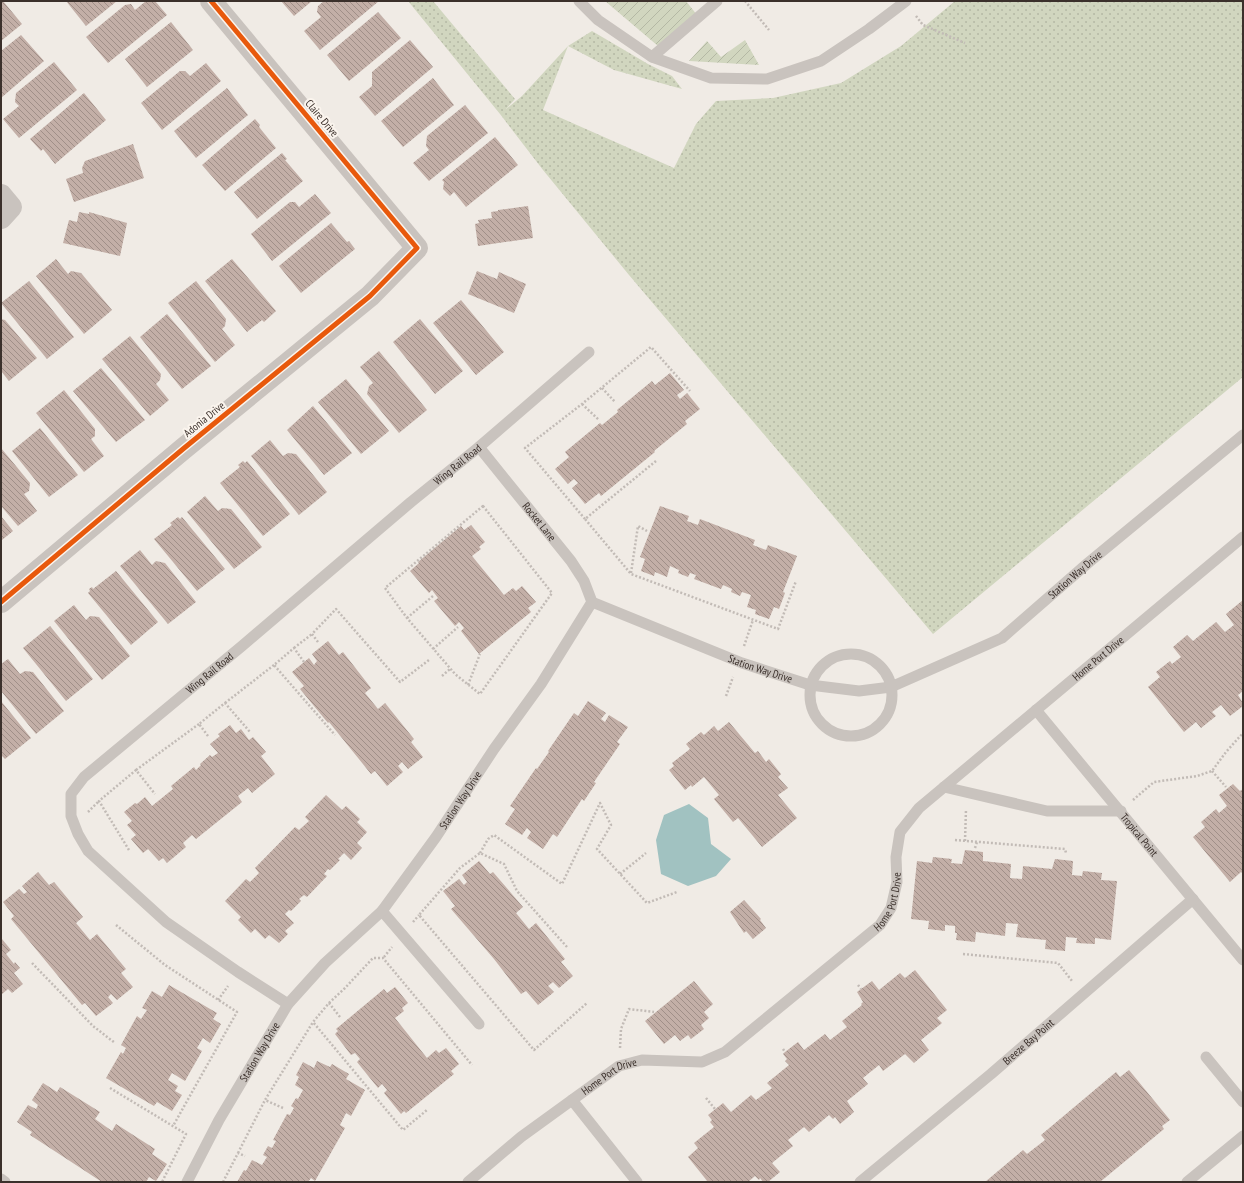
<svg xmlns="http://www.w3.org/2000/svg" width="1244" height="1183" font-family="'PT Sans Narrow',sans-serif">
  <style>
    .grass { fill: url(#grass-dots) }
    .garden { fill: url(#garden-furrows) }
    .water { fill: #a1c2c1 }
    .building { fill: url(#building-back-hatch) }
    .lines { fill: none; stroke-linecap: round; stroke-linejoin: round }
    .path { stroke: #c2bbb6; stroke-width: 2.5; stroke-dasharray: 2 2; stroke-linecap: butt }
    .lane { stroke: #c9c3be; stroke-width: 11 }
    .street { stroke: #c9c3be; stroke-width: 22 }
    .cycleway-casing { stroke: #fbf5ee; stroke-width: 8 }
    .cycleway { stroke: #e8590c; stroke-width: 5 }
    .labels { text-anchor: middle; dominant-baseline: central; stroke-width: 4; stroke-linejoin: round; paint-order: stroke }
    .street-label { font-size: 11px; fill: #3b302b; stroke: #fbf5ee }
  </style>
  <defs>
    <pattern id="grass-dots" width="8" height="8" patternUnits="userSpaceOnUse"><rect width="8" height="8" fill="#d1d6bf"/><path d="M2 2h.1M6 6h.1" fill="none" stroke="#b4b8a4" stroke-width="1.8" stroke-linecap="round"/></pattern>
    <pattern id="garden-furrows" width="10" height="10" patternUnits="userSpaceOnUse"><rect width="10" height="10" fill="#d1d6bf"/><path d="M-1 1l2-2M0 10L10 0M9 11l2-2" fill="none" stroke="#b4b8a4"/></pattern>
    <pattern id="building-back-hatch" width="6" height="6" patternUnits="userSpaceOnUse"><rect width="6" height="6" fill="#c3afa7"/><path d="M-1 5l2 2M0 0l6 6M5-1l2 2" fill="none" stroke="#a08f88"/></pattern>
  </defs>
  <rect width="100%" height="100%" fill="#f0ebe5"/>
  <!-- grass -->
  <path class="grass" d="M408,1H433L515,99L506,109L522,96L568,46L592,31L648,64L672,76L682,89L614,70L568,46L543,110L674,168L696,124L716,101L773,98L841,83L901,46L955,1H1243V377L933,634L629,275L543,170L500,114Z"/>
  <!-- garden -->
  <path class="garden" d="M605,1H686L697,15L658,46Z
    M745,40L759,65L689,61L707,41L721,57Z"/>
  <!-- water -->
  <path class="water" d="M689,804L708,818L711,844L731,859L716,876L688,886L661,874L656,840L664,815Z"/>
  <!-- building -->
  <path class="building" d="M1,1H3L22,24L1,41Z
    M66,1H117L86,26Z
    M146,1H155L167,15L108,63L86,37L125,5L131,4L135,10Z
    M281,1H312L294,16Z
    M324,1H379L320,50L304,31L321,17L317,12L318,6Z
    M378,12L401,38L349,81L327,55Z
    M171,22L193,50L147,87L125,59Z
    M21,35L44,61L1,98V51Z
    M410,40L433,67L375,116L359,97L372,86V72Z
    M54,62L77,90L19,138L3,119L19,106L15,102L16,93Z
    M206,63L221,81L162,130L141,103L180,71H185L190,76Z
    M433,78L454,105L403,147L381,121Z
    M227,88L248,115L196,158L174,131Z
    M84,93L106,120L55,164L43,149L41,151L30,139Z
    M465,105L488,133L429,181L413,163L429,150L426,146L427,136Z
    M255,119L260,125L259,127L276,148L225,191L202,165Z
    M495,137L518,165L466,207L454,192L450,196L443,189L444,182L442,180Z
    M133,144L144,178L74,202L66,179L83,173L82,168L85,161Z
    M282,153L287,159L285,160L303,181L257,219L234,192Z
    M315,194L331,213L272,261L251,234L290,202H295L299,207Z
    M528,206L533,238L478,246L475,224L479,223L478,220L492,218L491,212L498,211V210Z
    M79,212L89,214V212L127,223L120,256L63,243L69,220L77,222Z
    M331,223L347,242L349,241L355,249L301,293L279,266Z
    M56,259L68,274L71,271L81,273L112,310L84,334L36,276Z
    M232,259L276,311L264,322L262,320L247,332L205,281Z
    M477,271L497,279L499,272L526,284L514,313L468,294Z
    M29,281L74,337L47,359L1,303Z
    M196,281L226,319L225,326L222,329L235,345L215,362L168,303Z
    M461,300L504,352L476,375L433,323Z
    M167,314L211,366L182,389L140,337Z
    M1,319L5,320L37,358L9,381L1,371Z
    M420,319L463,371L435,394L393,342Z
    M130,336L161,374L160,380L156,384L169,400L150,416L102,359Z
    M379,351L427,410L399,433L367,394L369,386L373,383L360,367Z
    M101,368L145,420L116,442L73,391Z
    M670,373L684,390L677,395L680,399L687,393L700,409L685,421L687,424L654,451L655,452L601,496L599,493L585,504L572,488L578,483L574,479L568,484L555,469L569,457L565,452L600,423L602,425L618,412L617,410L652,381L655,385Z
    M346,379L389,431L361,454L318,402Z
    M64,390L95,429V436L91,439L104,456L84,472L36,413Z
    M313,406L352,453L324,475L287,430Z
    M40,428L78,475L49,497L12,451Z
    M270,440L283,456L288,453L296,454L327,492L299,515L251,456Z
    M1,448L30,483L29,491L24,494L37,511L18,526L1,506Z
    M243,461L245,463L247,461L290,514L263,536L220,483L240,467L238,465Z
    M205,496L218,511L222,508L231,509L262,547L234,569L187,512Z
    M660,506L689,516L687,521L698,525L700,519L755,540L753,545L766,550L768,545L797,556L783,592L785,593L779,609L774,607L769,619L755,614L756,610L747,607L751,595L742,592L740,596L731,592L732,589L723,585L721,589L694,579L696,575L690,573L688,577L678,573L679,570L670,566L667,577L655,572L654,576L641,571L645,559L640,557Z
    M1,516L13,531L2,540L1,539Z
    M178,517L180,519L182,517L225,569L197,591L154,539L172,525L170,523Z
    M471,525L485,542L479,547L481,549L472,556L504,595L513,588L516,591L522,586L536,602L528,608L531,612L479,654L461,631L464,628L459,622L455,626L434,601L438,598L432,590L429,593L410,571L419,563L418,562L461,526L464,530Z
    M140,550L152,565L156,561L165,563L196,602L168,624L120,566Z
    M116,571L158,622L131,645L88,593L90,591L89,589L92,587L93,589Z
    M1243,600V691L1238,695L1243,703V706L1230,716L1221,705L1212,712L1216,716L1201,728L1196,722L1184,732L1148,687L1160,677L1156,672L1170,661L1172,664L1181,657L1173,647L1187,635L1193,641L1216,622L1225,632L1234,625L1226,614Z
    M74,605L86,620L90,616L99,617L130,656L102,680L54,621Z
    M50,626L93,679L66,701L23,648Z
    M328,641L339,655L343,652L371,688L365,693L378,709L385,703L414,739L411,742L423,757L408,769L402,762L398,766L403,772L387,786L375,771L371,774L329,722L328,723L300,689L304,686L292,672L309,658L314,665L317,661L312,654Z
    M8,659L20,674L25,671L33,672L64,711L36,734L1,691V664Z
    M1,701L31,738L5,759L1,755Z
    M588,701L606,713L601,719L605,722L609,715L628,727L617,742L620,744L594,782L596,783L584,801L582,799L557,837L553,834L543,849L527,838L531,832L527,828L522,835L505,824L515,809L510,806L536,768L537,769L549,752L548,751L574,713L578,716Z
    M729,722L755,753L758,751L766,762L769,759L781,774L778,777L788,788L778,795L797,818L762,847L738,818L733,822L714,799L719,795L704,777L692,787L691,785L685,790L669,770L674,766L672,763L690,749L686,744L701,732L704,735L714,726L718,731Z
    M230,725L236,733L241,729L249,740L253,737L266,752L261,756L275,774L252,793L248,788L238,796L242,802L196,839L192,835L183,843L186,847L167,863L163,858L159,861L148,849L143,853L131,839L136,835L127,825L132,821L124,812L135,803L137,804L145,797L152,806L173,789L171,786L194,767L196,770L201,765L200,764L210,755L212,757L218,753L210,744L220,736L218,734Z
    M1233,784L1240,791L1243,789V874L1241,872L1230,882L1193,837L1205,827L1201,822L1216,809L1219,813L1227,806L1219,795Z
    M326,795L342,810L346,806L360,819L357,822L367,832L357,843L362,848L351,860L344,853L338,859L340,860L330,870L328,869L324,874L327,876L307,897L304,895L299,899L301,901L291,911L289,910L285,914L294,923L285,931L288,934L279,943L269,935L265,939L255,929L251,933L238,920L241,917L225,901L246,879L250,882L259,873L255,868L295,827L299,830L309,821L305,817Z
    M965,850L983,852V861L1011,864L1010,878L1022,879L1023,866L1052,869L1055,859L1073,861L1072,875L1082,876L1083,871L1102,873L1101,880L1117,881L1111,940L1095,938V944L1076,943L1077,938L1066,937L1065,951L1045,949L1046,940L1016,937L1018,924L1006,923L1005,936L976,932L975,942L956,940L957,933H955V926L945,925V931L928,929L929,921L911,919L917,861L932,863L933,857L952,859L951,863L962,864Z
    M479,861L490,874L493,872L523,907L516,913L529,929L536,923L565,959L561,962L573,976L559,988L553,982L548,986L554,992L538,1005L526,991L521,994L494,959L451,909L455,906L443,891L459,879L464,885L467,882L462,875Z
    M38,872L49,885L54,882L83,917L76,923L90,940L97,934L126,969L121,973L133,987L117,1000L111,994L108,997L113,1003L96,1016L85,1003L82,1005L11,919L14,916L3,902L19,889L24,894L27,892L22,886Z
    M744,900L761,919L760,920L766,928L753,939L746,931L744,933L730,912Z
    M2,939L11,950L6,954L14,964L15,962L20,968L14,973L23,984L12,993L8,989L1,995V940Z
    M915,970L947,1010L937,1018L942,1023L921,1040L929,1050L914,1063L905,1054L883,1071L879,1065L863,1078L868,1084L847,1101L854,1112L840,1124L835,1117L833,1119L829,1115L809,1132L804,1127L788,1140L793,1146L772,1163L780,1172L768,1182H763L760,1178L759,1180L755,1176L748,1182H708L688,1157L698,1148L694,1143L714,1127L710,1122L712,1120L708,1115L723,1103L731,1112L751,1095L756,1100L772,1088L767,1083L789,1065L785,1061L787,1059L783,1054L785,1052L798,1042L804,1050L825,1034L830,1040L847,1027L842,1021L862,1005L861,1004L863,1002L857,992L872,981L879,990L900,973L905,978Z
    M694,981L713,1004L704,1012L709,1018L701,1025L704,1029L691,1039L688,1035L680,1041L675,1035L664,1044L645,1021Z
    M169,985L217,1013L213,1019L221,1024L210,1043L203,1038L197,1048L202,1051L185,1081L172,1073L168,1080L178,1086L175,1091L182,1095L172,1111L157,1102L154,1106L106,1078L121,1052L123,1054L126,1048L121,1045L137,1016L141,1019L147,1010L142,1008L152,991L162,997Z
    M395,987L408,1003L402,1008L404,1011L395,1018L427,1058L436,1050L439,1053L446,1048L459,1064L451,1071L454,1074L406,1113L404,1111L401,1114L384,1093L387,1090L382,1084L378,1088L357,1062L360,1059L355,1053L351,1055L335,1034L338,1031L336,1029L384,989L387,993Z
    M317,1061L330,1067L332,1064L349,1074L346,1079L365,1090L351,1116L346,1113L340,1125L345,1128L315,1181L311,1178L308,1182H237L244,1170L246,1171L252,1160L262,1165L267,1157L263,1155L268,1146L272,1148L276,1141L273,1140L287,1114L290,1115L294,1108L291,1106L296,1098L298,1099L303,1090L295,1085L299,1077L296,1075L303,1062L314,1068Z
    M1129,1070L1170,1120L1162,1126L1164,1129L1100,1182H985L1023,1150L1027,1154L1045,1140L1041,1135L1116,1072L1120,1077Z
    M43,1083L57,1092L60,1087L100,1112L95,1119L112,1131L116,1124L155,1149L152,1154L167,1164L156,1181L149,1177L146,1182H102L30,1135L32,1132L17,1122L28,1105L36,1109L38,1105L32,1100Z"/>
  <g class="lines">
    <!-- path -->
    <path class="path" d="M745,1L769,30
      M916,16L923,25L965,43
      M602,388L615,402
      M582,404L599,420
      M656,461L585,519L631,574L778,629L796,581
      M483,506L552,593L480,694L455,674L407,618L385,588Z
      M585,519L525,448L582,404L651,347L690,391
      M631,573L638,526L647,531
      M407,618L433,596
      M318,642L312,634L336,609L400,682L429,660
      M744,646L753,620
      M294,648L312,634
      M433,649L458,627
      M304,662L294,648L274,665L335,735
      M442,676L450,669
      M468,685L480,654
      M726,696L733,677
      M225,703L274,665
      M208,736L199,724L225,703L250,732
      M136,770L199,724
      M1212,771L1226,787
      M1133,800L1154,782L1197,776L1212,771L1226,752L1243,733
      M88,812L99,801
      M955,840L1065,849L1066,853
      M965,841L966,809
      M975,848L977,842
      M129,850L99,801L136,770L155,794
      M480,853L488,839L494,835L562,884L600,803L611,825L597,849L647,903L677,892
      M620,874L646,853
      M413,922L419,915
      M116,925L165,965L237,1012L173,1126
      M567,947L517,891L504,864L480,853L460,868L419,915L534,1050L587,1003
      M963,954L1058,963L1072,981
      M384,957L392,947
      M32,963L93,1026L115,1043
      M858,985L861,989
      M218,1000L228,986
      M329,1003L345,988L373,958H383L472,1065
      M340,1017L329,1003L313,1022L403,1130L427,1110
      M620,1048L621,1029L629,1009L654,1012
      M783,1049L785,1052
      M110,1088L186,1134L162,1182
      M706,1098L715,1109
      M283,1108L265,1100L313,1022
      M238,1153L265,1100
      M223,1182L238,1153L245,1156"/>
    <!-- lane -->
    <g class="lane">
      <path d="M579,1L598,20L652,57L711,78L767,79L821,61L869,29L906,1"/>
      <path d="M652,57L717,1"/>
      <path id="s1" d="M479,447L571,561L584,581L592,602"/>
      <path id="s2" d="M592,602L742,663L810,685L859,691L891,687L1002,638L1088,563L1243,435"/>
      <circle cx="851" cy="695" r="41"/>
      <path id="s3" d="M1036,710L1243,960"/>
      <path d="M944,787L1047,811H1121"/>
      <path d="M382,911L479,1024"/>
      <path id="s4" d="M288,1004L238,972L166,922L88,851L78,834L71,816V794L84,777L242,646L411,502L479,447L589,352"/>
      <path d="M1206,1057L1243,1102"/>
      <path d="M572,1100L637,1182"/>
      <path d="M1,1179L5,1182"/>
      <path id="s5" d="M187,1182L219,1120L288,1004L325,963L382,911L436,837L494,749L541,684L592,602"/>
      <path id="s6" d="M468,1182L521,1137L572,1100L619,1066L642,1060L702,1062L725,1052L880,925L891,908L897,882L896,857L900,832L919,808L1243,537"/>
      <path id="s7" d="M860,1182L991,1074L1193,899"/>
      <path d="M1187,1182L1243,1136"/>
    </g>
    <!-- street -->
    <path class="street" d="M1,195L11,207L1,218
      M1,602L183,449L370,296L417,248L211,1"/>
    <defs>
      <path id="cycleway" d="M1,602L183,449L370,296L417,248L211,1"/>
    </defs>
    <!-- cycleway casing -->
    <use href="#cycleway" class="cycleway-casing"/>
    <!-- cycleway -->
    <use href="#cycleway" class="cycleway"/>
  </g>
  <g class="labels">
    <!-- street labels -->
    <g class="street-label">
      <text transform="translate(322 118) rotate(50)">Claire Drive</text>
      <text transform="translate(204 419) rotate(-39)">Adonia Drive</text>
      <text stroke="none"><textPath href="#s4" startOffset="822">Wing Rail Road</textPath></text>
      <text stroke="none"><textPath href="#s1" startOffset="96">Rocket Lane</textPath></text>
      <text stroke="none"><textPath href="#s2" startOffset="533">Station Way Drive</textPath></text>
      <text stroke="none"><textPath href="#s6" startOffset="861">Home Port Drive</textPath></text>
      <text stroke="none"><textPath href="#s2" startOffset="181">Station Way Drive</textPath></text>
      <text stroke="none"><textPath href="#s4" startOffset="498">Wing Rail Road</textPath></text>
      <text stroke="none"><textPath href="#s5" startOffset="473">Station Way Drive</textPath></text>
      <text stroke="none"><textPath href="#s3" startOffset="162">Tropical Point</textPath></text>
      <text stroke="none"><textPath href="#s6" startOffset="525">Home Port Drive</textPath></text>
      <text stroke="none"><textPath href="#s7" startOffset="219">Breeze Bay Point</textPath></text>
      <text stroke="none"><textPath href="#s5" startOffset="149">Station Way Drive</textPath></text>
      <text stroke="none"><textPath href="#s6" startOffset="177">Home Port Drive</textPath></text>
    </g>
  </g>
  <!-- border -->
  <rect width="1244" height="1183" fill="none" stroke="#3b302b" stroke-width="4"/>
</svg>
